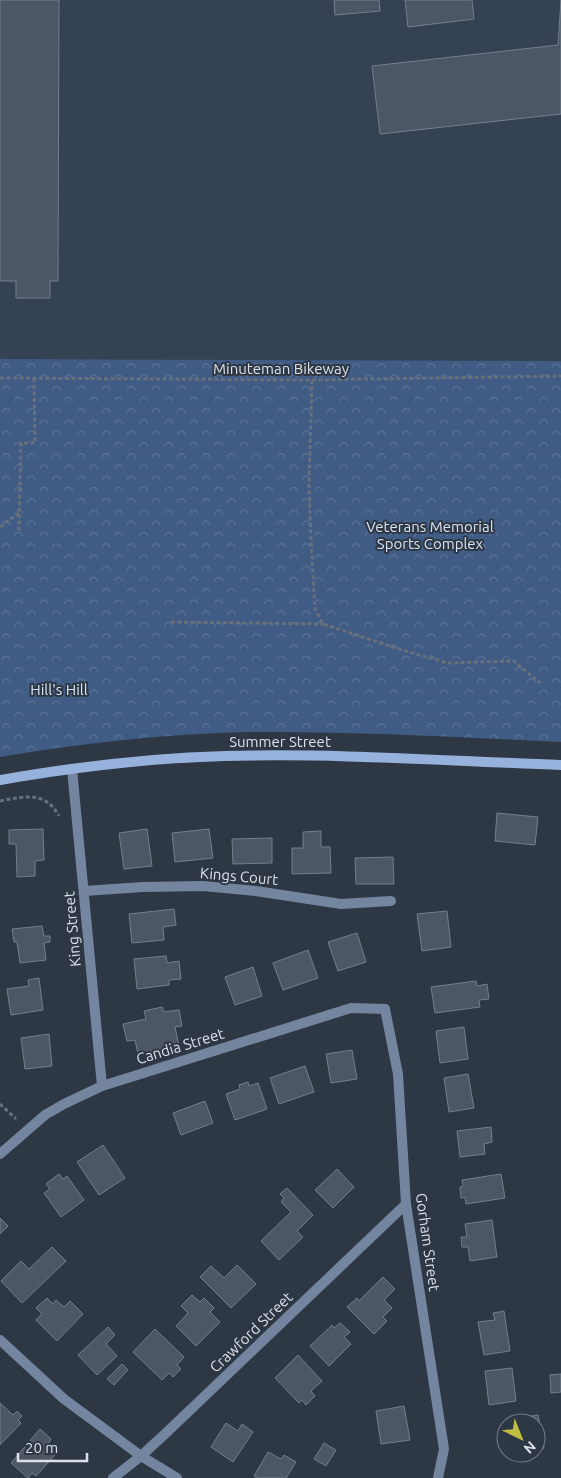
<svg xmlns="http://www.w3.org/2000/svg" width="561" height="1478" font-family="Ubuntu,sans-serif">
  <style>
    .built { fill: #354254 }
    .park { fill: url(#park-crowns) }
    .building { fill: #4d5664; stroke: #747e8d }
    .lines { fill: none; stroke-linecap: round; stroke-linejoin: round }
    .path { stroke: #68707b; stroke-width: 3; stroke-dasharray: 4 2.5; stroke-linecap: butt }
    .minor { stroke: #74859f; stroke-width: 10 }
    .tertiary { stroke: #74859f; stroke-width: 10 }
    .secondary { stroke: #96b1db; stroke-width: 10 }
    .labels { text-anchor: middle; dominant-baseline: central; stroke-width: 4; stroke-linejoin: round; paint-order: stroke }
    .street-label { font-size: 15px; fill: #dce1e9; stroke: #2e3744 }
    .park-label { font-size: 15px; fill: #d8e4f4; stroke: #2e3744 }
  </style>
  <defs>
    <pattern id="park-crowns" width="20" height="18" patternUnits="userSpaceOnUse" patternTransform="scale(1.25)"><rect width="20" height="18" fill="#405c85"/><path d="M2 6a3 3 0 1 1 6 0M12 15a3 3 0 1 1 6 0" fill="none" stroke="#5b7396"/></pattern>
  </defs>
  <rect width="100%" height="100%" fill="#2e3744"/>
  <!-- built -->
  <path class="built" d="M0,0H561V361L0,359Z"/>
  <!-- park -->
  <path class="park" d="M0,359L561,361V742C457,737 352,731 248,732C165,734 82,743 0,757Z"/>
  <!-- building -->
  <path class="building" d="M0,0H59L58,281H50V298H16V281H0Z
    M334,0H379L380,11L335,15Z
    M405,0H472L474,19L408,27Z
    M561,0V114L380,134L372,66L558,45Z
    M497,813L538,817L535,845L495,841Z
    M43,829L44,860L35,861V876L17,877L16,844H9V830Z
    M147,829L152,866L124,869L119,833Z
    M209,829L213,858L175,862L172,833Z
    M321,831V847H330L331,873L292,874V848H303V832Z
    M272,838V863L233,864L232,839Z
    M393,857L394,884H356L355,858Z
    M174,909L176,925L163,927L164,940L132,943L129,914Z
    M447,911L451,947L422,951L417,914Z
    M42,926L44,936H50V942L44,943L46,960L20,963L17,942H14L12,929Z
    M357,933L366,962L338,971L328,942Z
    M308,950L318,978L283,990L273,963Z
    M166,956L167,963L179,961L181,979L169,980V985L137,989L134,959Z
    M253,967L262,996L235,1005L225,977Z
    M39,978L43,1010L11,1015L7,989L29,986L28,980Z
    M476,981L477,986L487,984L489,999L479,1000L480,1007L435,1013L431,987Z
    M162,1007L164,1012L179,1010L182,1026L175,1027L179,1046L138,1054L135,1040L127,1041L123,1024L146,1019L144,1011Z
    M464,1027L468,1059L440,1063L436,1031Z
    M49,1034L52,1066L25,1069L21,1038Z
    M352,1050L357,1079L331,1083L326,1054Z
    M305,1066L314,1092L279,1104L270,1078Z
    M468,1074L474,1108L449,1112L444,1078Z
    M248,1082L249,1086L258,1083L267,1109L235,1120L226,1094L240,1089L239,1085Z
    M205,1101L213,1123L181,1135L173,1113Z
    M491,1127L492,1142L484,1144L485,1154L460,1157L457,1131Z
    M103,1145L125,1178L99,1195L77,1162Z
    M337,1169L354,1187L333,1208L315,1190Z
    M59,1174L63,1179L67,1176L84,1200L61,1217L44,1193L50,1189L46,1184Z
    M501,1174L505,1198L466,1204L465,1197L461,1198L460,1187L463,1186L462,1180Z
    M287,1188L313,1215L297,1231L303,1237L279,1260L261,1241L291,1212L281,1202L284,1198L280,1194Z
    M0,1218L8,1226L0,1234Z
    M492,1220L497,1257L470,1261L468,1247H462L461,1237H467L465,1224Z
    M52,1247L66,1261L22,1303L1,1281L21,1261L29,1269Z
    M237,1265L256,1284L231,1308L200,1277L211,1266L224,1278Z
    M383,1277L395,1289L384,1300L392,1308L383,1317L387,1321L374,1334L347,1307L357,1298L359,1301Z
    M192,1295L200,1302L204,1298L214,1308L210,1312L220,1322L196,1346L176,1326L188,1313L181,1306Z
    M47,1298L53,1304L56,1300L64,1307L70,1301L83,1314L57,1341L36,1320L42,1314L36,1308Z
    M504,1311L510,1351L484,1355L478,1322L495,1320L493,1313Z
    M340,1323L350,1332L344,1337L351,1344L329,1366L310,1346L332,1325L334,1328Z
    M108,1327L115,1335L106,1344L117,1356L97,1375L78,1355Z
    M155,1329L184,1357L177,1365L181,1369L173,1377L169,1373L162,1380L133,1352Z
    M298,1355L322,1381L311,1391L315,1396L306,1405L302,1400L299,1403L275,1378Z
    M122,1364L128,1370L114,1385L107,1379Z
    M512,1368L516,1401L489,1405L485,1371Z
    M561,1374V1392L551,1393L550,1375Z
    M0,1403L13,1415L17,1411L22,1416L18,1420L21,1423L0,1445Z
    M404,1406L410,1440L381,1444L376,1411Z
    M538,1415L544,1448L536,1449V1423H511V1420Z
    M226,1423L238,1431L242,1424L253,1432L233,1462L211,1447Z
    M40,1429L51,1439L48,1444L50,1446L48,1449L55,1455L36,1476L32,1473L28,1478L11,1463Z
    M324,1443L336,1450L326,1466L314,1459Z
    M268,1452L281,1459L284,1455L296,1462L286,1478H257L254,1476Z"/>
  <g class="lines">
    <!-- path -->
    <path class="path" d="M0,378L312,380L561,376
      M312,380L309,484L311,541L315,609L323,624L402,650L448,663L514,661L540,683
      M0,527L19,513
      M19,531L21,443H35L34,378
      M171,622L323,624
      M0,801C23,797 45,790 59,816
      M0,1104L16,1119"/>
    <!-- minor -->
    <path class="minor" d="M72,769L102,1086
      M84,891L143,887L203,886L256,891L341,904L391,901
      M0,1154L45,1115L64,1104L102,1086L351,1008L385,1009L398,1074L406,1204L444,1449L438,1478
      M113,1478L141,1456L166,1433L406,1204"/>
    <!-- tertiary -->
    <path class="tertiary" d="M0,1340L64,1399L141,1456L177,1478"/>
    <!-- secondary -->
    <path class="secondary" d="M0,780C75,767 149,758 225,756C337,753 449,761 561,765"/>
  </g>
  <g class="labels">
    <!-- street labels -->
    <g class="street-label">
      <text x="281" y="368">Minuteman Bikeway</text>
      <text x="280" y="741">Summer Street</text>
      <text transform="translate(239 876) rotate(5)">Kings Court</text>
      <text transform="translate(72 929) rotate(-95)">King Street</text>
      <text transform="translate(180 1046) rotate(-17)">Candia Street</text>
      <text transform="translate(428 1242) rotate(82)">Gorham Street</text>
      <text transform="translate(251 1332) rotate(-44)">Crawford Street</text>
    </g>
    <!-- park labels -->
    <g class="park-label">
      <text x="430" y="526">Veterans Memorial<tspan x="430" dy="17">Sports Complex</tspan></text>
      <text x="59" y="689">Hill's Hill</text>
    </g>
  </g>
  <!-- north arrow -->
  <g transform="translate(521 1438) rotate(137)"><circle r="24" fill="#2e3744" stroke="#747b86"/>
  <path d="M0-4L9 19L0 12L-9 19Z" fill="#c0be41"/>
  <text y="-8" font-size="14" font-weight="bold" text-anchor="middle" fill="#dce1e9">N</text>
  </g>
  <!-- scale -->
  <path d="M18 1453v8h69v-8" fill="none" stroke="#dce1e9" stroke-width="2.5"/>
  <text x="25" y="1453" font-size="15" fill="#dce1e9" stroke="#2e3744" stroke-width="4" paint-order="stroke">20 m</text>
</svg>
